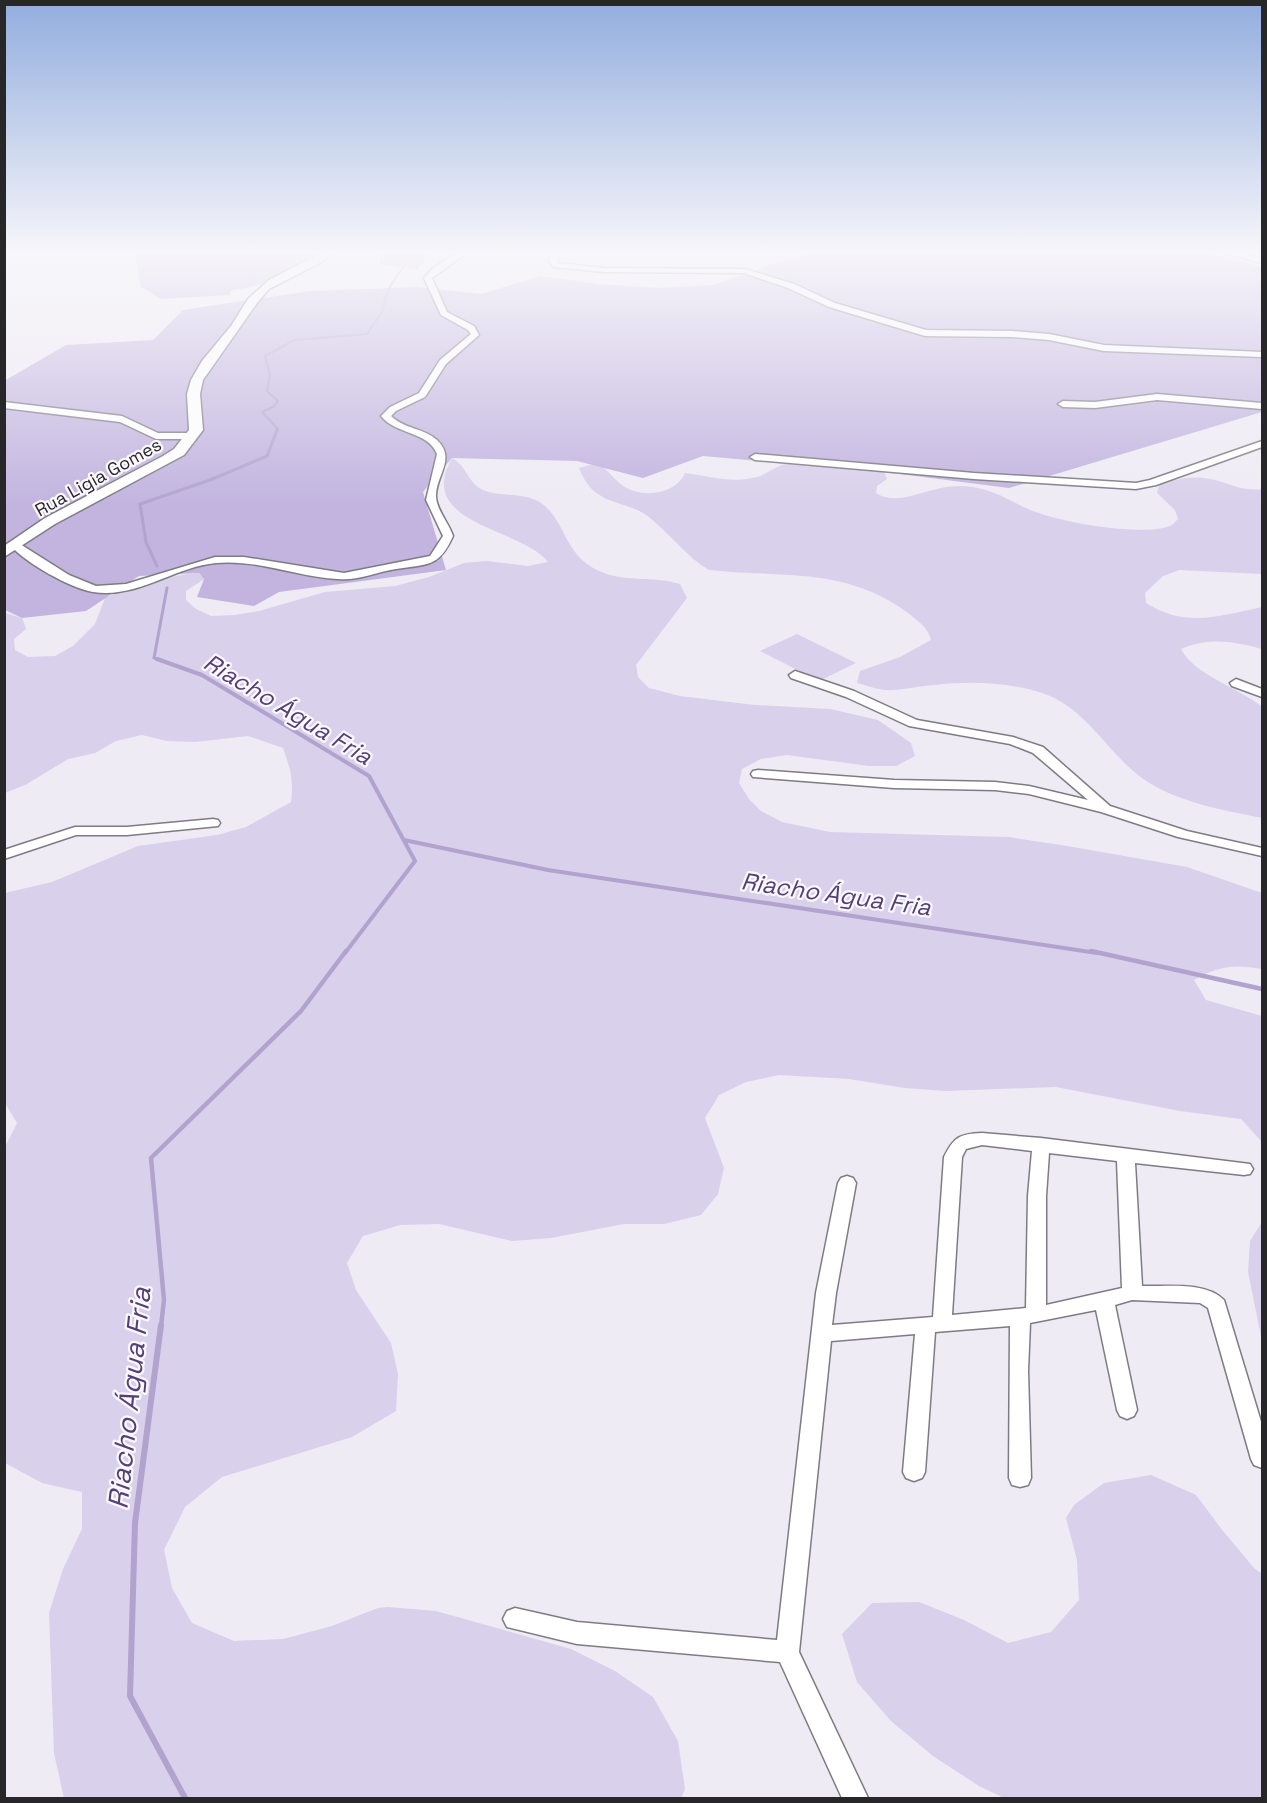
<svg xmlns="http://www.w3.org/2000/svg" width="1267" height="1803" font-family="'Space Grotesk',sans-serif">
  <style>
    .green { fill: #d9d0eb }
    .forest { fill: #c2b4df }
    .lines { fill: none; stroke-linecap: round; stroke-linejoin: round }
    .stream-far4 { stroke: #b1a3ce; stroke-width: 2 }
    .stream-far3 { stroke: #b1a3ce; stroke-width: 3 }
    .stream-far2 { stroke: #b1a3ce; stroke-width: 4 }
    .stream-far1 { stroke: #b1a3ce; stroke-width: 4.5 }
    .stream { stroke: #b1a3ce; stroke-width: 6 }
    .street-casing { stroke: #7e7c83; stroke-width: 3 }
    .secondary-casing { stroke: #7e7c83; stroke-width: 3 }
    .street { fill: #fff; fill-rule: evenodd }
    .secondary { fill: #fff; fill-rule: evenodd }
    .labels { text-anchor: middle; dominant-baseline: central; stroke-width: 4.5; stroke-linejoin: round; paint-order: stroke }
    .far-street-label { font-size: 18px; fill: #272629; stroke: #fbf9fe }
    .water-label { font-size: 24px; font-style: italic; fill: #543f76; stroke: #fbf9fe }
    .near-water-label { font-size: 28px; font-style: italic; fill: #543f76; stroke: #fbf9fe }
  </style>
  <rect width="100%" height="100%" fill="#eeebf4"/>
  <!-- green -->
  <path class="green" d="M452,458C466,465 468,483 483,490C502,498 523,491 541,503C567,521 563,558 604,573C628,582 655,576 680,584L687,598L636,665L638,677L649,688L680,696L755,705L830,709L878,720L911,743L915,756L896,766H869L787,755L761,759L742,769L739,783L749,799L761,811L782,822L830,832L1008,837L1067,846L1187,867L1262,893V969C1235,964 1218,966 1194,980L1206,1000L1262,1016V1142L1241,1119L1180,1111L1056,1087L945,1091L905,1088L849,1079L779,1075L746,1082L719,1095L705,1118L724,1168L718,1194L701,1215L664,1224H624L551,1238L512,1241L439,1224L400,1225L363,1236L347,1263L356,1290L391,1343L398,1374L396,1411L352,1437L222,1477L185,1507L164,1550L172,1588L192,1623L234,1641L283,1639L332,1626L378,1608L388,1607L436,1611L571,1649L615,1671L653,1697L678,1741L685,1789L681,1798H64L54,1753L49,1613L63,1569L82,1529V1492L42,1483L5,1463L4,1149L17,1123L5,1103V893L52,882L138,846L217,835L246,827L291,802C294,781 290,767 283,748L248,736L195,742L167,741L142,735L116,741L95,753L68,759L27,784L5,793V613L22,618L26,629L14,639L15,650L28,657L55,656L73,646L95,624L105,598C135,584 166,576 199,573L204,579L186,591V600L196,609L211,616L235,615L259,611L325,592L395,586L429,577L464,563L486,561L528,566L548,562C521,527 414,525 452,458Z
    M597,463C609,470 612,478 622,485C640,499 676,495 685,473C708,476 730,483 753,478C767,475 775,466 788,463L884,472L887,479L877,486L876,493C894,505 918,493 937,489C951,485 968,485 982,489C999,493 1012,502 1028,509C1057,522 1137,536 1167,527C1172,526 1174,523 1178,519L1175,510L1157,493L1159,485C1175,479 1193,475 1211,479C1229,483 1243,492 1262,489V574L1179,570L1163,576L1145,593L1146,603C1185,628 1220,616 1262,607V649C1234,641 1208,637 1181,649C1194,675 1238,687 1262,707V818C1223,810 1175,802 1142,778C1106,752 1087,708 1042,693C1008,682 969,681 934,685C917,686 900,691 884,690C875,689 866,685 857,683L860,671L900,657L931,640C928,627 918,621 908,613C845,566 781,578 709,570C687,557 670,534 649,517C624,498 594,508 579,468Z
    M797,634L856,663L819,681L760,651Z
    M1262,1222V1341L1248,1272L1250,1241Z
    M1151,1475L1196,1495L1223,1531L1254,1568L1262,1574V1798H1004L979,1786L933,1756L891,1721L857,1682L842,1634L872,1603L919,1602L964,1620L1008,1643L1051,1632L1079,1600L1077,1560L1066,1518L1074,1505L1104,1483Z"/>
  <!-- forest -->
  <path class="forest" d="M133,252H326C296,269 267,287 232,290L229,295L161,299L141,287L135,255Z
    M380,252H431L417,270L380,264Z
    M814,252H1202L1262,267V412L1009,488L884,472L703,456L643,478L577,461L452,458L423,492L446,570L279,592L254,606L197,597L204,579L199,573L139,576L86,611L22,618L5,610L4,381L66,345L153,340L183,310L310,291L417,287L481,294L540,276L598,284L658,288L713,285L767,266Z"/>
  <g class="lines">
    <!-- stream-far4 -->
    <path class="stream-far4" d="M277,432L278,429L262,412L273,407L278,401L267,391L270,375L265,356L295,340L367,334L382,312L387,292L398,274L417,252"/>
    <!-- stream-far3 -->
    <path class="stream-far3" d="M157,566L146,542L140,504L210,480L267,456L277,430
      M161,660L154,658L167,588"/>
    <!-- stream-far2 -->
    <path class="stream-far2" d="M157,659L202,675L369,776L415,861L345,953
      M404,840L548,870L1097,953"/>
    <!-- stream-far1 -->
    <path class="stream-far1" d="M1091,951L1262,989
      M161,1326L164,1300L151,1158L301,1011L346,951"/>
    <!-- stream -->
    <path class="stream" d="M161,1325L135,1523L130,1696L185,1798"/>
    <defs>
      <path id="street" d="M459,252H468L432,278L447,312L474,326L479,335L446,364L425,397L396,411L391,416C404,429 424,428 437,440C457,459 435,476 436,497C437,511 449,523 453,536C439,568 427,564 396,569C376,572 358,581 338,579C297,577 257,559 216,563C174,567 137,599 93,592C70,588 26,563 11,546L12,544H20L69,575L96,586L126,584L215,557H244L344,573L430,556L443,536L426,500L437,454C428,431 396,435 381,416L390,407L419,393L440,360L471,334L468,330L441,315L424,278L433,268Z
        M554,252H561L557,263L604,268L745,269L794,284L835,303L926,330L1012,331L1049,334L1104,345L1262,352V357L1104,351L1049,340L1012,337L925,336L829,307L788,288L744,273L604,272L554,267L548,261Z
        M1220,252H1235L1262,259V263Z
        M1157,394L1262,403V409L1157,400L1095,408L1063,407L1058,404L1063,401L1095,402Z
        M4,402L122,416L158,433H193L198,436L193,439H156L120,422L4,408Z
        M1262,441V447L1156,485L1136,489L974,479L755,460L750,457L755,454L974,473L1136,483L1150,480Z
        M795,671L854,691L917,720L1013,737L1043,747L1110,806L1187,831L1262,848V856L1178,837L1101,812L1029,794L995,790L894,788L753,777L751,774L753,771L758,770L894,780L995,782L1029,786L1088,800L1033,753L1010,744L909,726L846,697L791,678L789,675Z
        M1236,679L1262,689V697L1232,686L1230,683Z
        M213,819L218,820L220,823L218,826L127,835H76L4,859V850L75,827H127Z
        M982,1133L1041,1138L1250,1164L1253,1169L1250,1174L1244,1175L1135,1163L1142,1286C1166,1287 1205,1281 1224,1300L1262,1425V1468L1254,1465L1251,1459L1208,1308L1200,1303L1132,1300L1115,1305L1137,1410L1134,1416L1127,1419L1120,1416L1117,1410L1096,1310L1030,1323L1028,1371L1031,1478L1028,1485L1020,1487L1012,1485L1009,1478L1010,1326L935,1332L925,1472L922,1478L914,1481L906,1478L903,1472L915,1334L831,1341L799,1652L868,1798H842L780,1662L577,1644L507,1627L503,1619L507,1611L515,1608L577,1622L777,1640L816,1293L838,1183L841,1178L847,1176L853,1178L856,1183L836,1293L832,1325L933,1317L944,1157C954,1137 959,1134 982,1133ZM982,1145L1032,1151L1028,1196L1026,1308L952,1315L962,1157L966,1149ZM1049,1153L1117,1161L1122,1288L1046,1305V1196Z"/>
      <path id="secondary" d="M323,252H335L318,264L269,289L257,303L203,380L200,394L203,430L184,455L55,524L4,557V546L45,518L163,456L174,449L189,430L187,394L191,380L202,361L231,326L248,299L269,280Z"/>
    </defs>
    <!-- street casing -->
    <use href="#street" class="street-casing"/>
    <!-- secondary casing -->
    <use href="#secondary" class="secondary-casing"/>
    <!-- street -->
    <use href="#street" class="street"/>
    <!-- secondary -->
    <use href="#secondary" class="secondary"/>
  </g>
  <!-- sky -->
  <linearGradient id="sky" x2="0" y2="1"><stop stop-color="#92adde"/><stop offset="0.5" stop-color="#f7f6fa"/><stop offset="1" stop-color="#f7f6fa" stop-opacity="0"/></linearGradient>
  <rect width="1267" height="505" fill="url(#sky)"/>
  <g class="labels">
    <!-- far-street labels -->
    <g class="far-street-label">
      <text transform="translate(98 477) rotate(-29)">Rua Ligia Gomes</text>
    </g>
    <!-- water labels -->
    <g class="water-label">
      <text transform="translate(288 709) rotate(31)">Riacho Água Fria</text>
      <text transform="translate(836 894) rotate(8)">Riacho Água Fria</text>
    </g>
    <!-- near-water labels -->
    <g class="near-water-label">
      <text transform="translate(129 1398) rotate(-84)">Riacho Água Fria</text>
    </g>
  </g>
  <!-- border -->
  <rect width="1267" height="1803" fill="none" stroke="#272629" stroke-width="12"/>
</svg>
